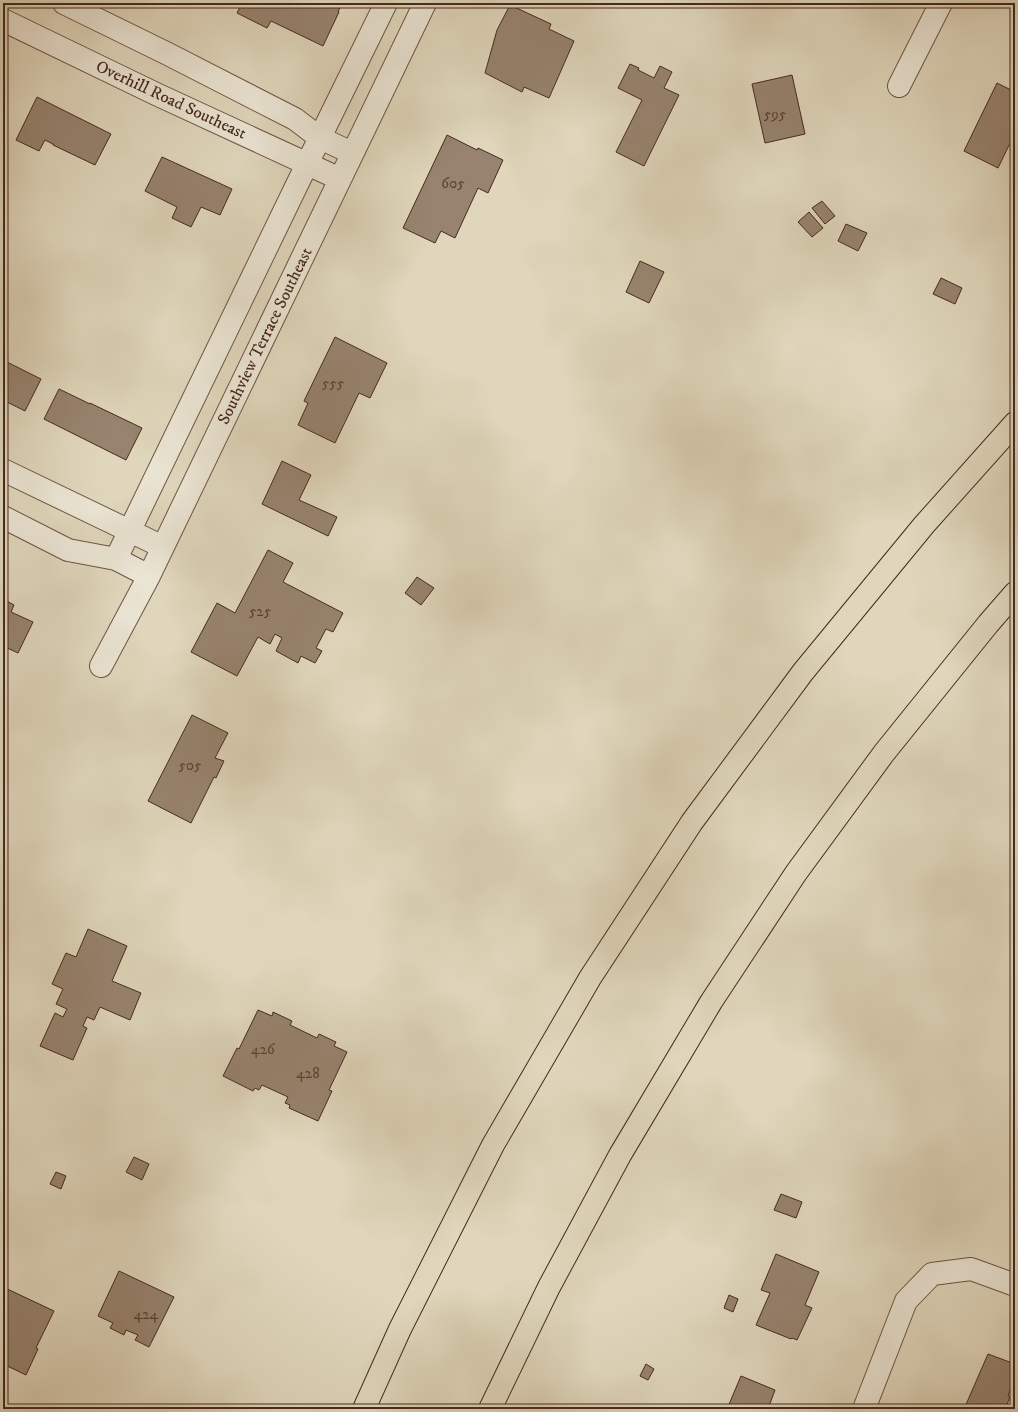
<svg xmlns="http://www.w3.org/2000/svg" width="1018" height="1412" font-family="'IM FELL DW Pica',serif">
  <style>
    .building { fill: #97836f; stroke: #48291d }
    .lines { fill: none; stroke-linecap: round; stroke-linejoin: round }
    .minor-casing { stroke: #6e5444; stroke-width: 24 }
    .highway-casing { stroke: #48291d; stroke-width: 24 }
    .minor { stroke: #eae4d3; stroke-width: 22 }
    .highway { stroke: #dfd6bb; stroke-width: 22 }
    .labels { text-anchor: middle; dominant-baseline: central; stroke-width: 3.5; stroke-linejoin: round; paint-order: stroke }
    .number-label { font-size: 15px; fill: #5c4032 }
    .street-label { font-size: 17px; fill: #48291d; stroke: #eae4d3 }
  </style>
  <rect width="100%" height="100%" fill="#dfd6bb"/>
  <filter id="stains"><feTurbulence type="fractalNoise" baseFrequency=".005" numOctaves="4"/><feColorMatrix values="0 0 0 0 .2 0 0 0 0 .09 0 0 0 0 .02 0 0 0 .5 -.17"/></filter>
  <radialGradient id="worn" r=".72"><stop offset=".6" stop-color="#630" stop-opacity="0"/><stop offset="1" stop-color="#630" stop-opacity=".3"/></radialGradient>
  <!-- building -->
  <path class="building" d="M242,3H342L338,12H339L323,46L271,21L267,28L237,13Z
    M510,5L551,24L549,29L574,41L549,98L524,87L522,92L485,73L497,30Z
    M630,64L639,68L638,70L654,78L660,66L672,72L664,88L679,95L644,166L616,152L642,100L618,88Z
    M792,75L805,134L765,143L752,84Z
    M997,83L1015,92V133L998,168L964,151Z
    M37,97L111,134L95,165L53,145V144L45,140L39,151L16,140Z
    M447,135L477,150L478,148L503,160L488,193L478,188L455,238L441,231L435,243L403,228Z
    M162,157L232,189L220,215L201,207L191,227L172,218L177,207L145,191Z
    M822,201L835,216L825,224L812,208Z
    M809,212L823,228L812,237L798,222Z
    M846,224L867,233L858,251L838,241Z
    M640,261L664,272L649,303L626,292Z
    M941,278L962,288L955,304L933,294Z
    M335,337L387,363L370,398L359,393L335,443L298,425L308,403L304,401Z
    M3,350L7,352L3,360L41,379L25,411L3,400Z
    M59,389L90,404V403L142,428L126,460L44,419Z
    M282,461L311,475L299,500L337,517L328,536L262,504Z
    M268,550L293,563L283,582L343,613L333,632L326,629L316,648L322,651L315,663L301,656L298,663L276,651L282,638L275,634L270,644L258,637L237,676L191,652L217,603L235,613Z
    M417,577L434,588L421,605L405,593Z
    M3,599L14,605L11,612L33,622L18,653L3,646Z
    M192,715L228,733L215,758L224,761L216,778L214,777L191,823L148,801Z
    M88,929L127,946L112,981L141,993L130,1020L100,1007L94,1020L87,1017L83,1026L87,1028L73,1060L40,1046L55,1013L63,1017L67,1009L56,1004L63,989L52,984L66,953L76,957Z
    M258,1010L272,1016L273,1012L292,1021L290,1025L317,1038L319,1034L336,1042L334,1046L347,1052L329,1090L332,1091L318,1121L289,1108L290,1105L285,1103L288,1097L262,1085L259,1090L255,1088L253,1091L223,1076L237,1048L239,1049Z
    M134,1157L149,1164L142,1180L126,1172Z
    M56,1172L66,1176L61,1189L50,1184Z
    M781,1194L802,1202L796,1218L774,1210Z
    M776,1254L819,1272L805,1305L812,1308L797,1340L792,1338L791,1339L756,1325L770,1293L761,1290Z
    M119,1271L174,1297L149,1347L135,1340L138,1335L126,1330L124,1335L110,1328L113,1323L98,1316Z
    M3,1287L54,1311L36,1348L38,1349L26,1375L3,1364Z
    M729,1295L738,1299L733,1312L724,1308Z
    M988,1354L1015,1364V1377L1008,1396L1010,1397L1005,1409H964Z
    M646,1364L654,1369L648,1380L640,1376Z
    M741,1376L775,1390L768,1409H727Z"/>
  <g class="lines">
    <defs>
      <path id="minor" d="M64,3L166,53L295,119L320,138L352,153
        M3,20L156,94L340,179
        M899,86L941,3
        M3,470L163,547
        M3,517L68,550L116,559L149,576
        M116,559L307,164L386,3
        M101,666L149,576L425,3
        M864,1409L906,1301L932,1274L971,1269L1015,1285"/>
      <path id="highway" d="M364,1409L400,1329L493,1145L590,978L692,822L803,672L924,525L1015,423
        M490,1409L549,1287L620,1155L711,1002L796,873L884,753L988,624L1015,593"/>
    </defs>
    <!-- minor casing -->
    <use href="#minor" class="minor-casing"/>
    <!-- highway casing -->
    <use href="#highway" class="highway-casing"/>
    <!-- minor -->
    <use href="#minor" class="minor"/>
    <!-- highway -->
    <use href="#highway" class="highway"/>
  </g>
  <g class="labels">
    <!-- number labels -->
    <g class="number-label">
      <text x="775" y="114">595</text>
      <text x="453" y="183">605</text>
      <text x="333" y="383">555</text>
      <text x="260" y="611">525</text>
      <text x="190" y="765">505</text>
      <text x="263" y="1049">426</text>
      <text x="308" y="1073">428</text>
      <text x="146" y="1314">424</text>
    </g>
    <!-- street labels -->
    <g class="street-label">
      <text transform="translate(171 100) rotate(25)">Overhill Road Southeast</text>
      <text transform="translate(265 336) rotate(-64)">Southview Terrace Southeast</text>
    </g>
  </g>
  <!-- margin -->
  <rect width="1018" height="1412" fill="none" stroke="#dfd6bb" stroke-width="16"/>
  <rect x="4" y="4" width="1010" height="1404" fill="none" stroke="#48291d" stroke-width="2"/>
  <rect x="8" y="8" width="1002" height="1396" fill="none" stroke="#48291d"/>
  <rect width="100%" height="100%" filter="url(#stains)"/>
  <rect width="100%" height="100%" fill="url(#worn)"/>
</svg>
